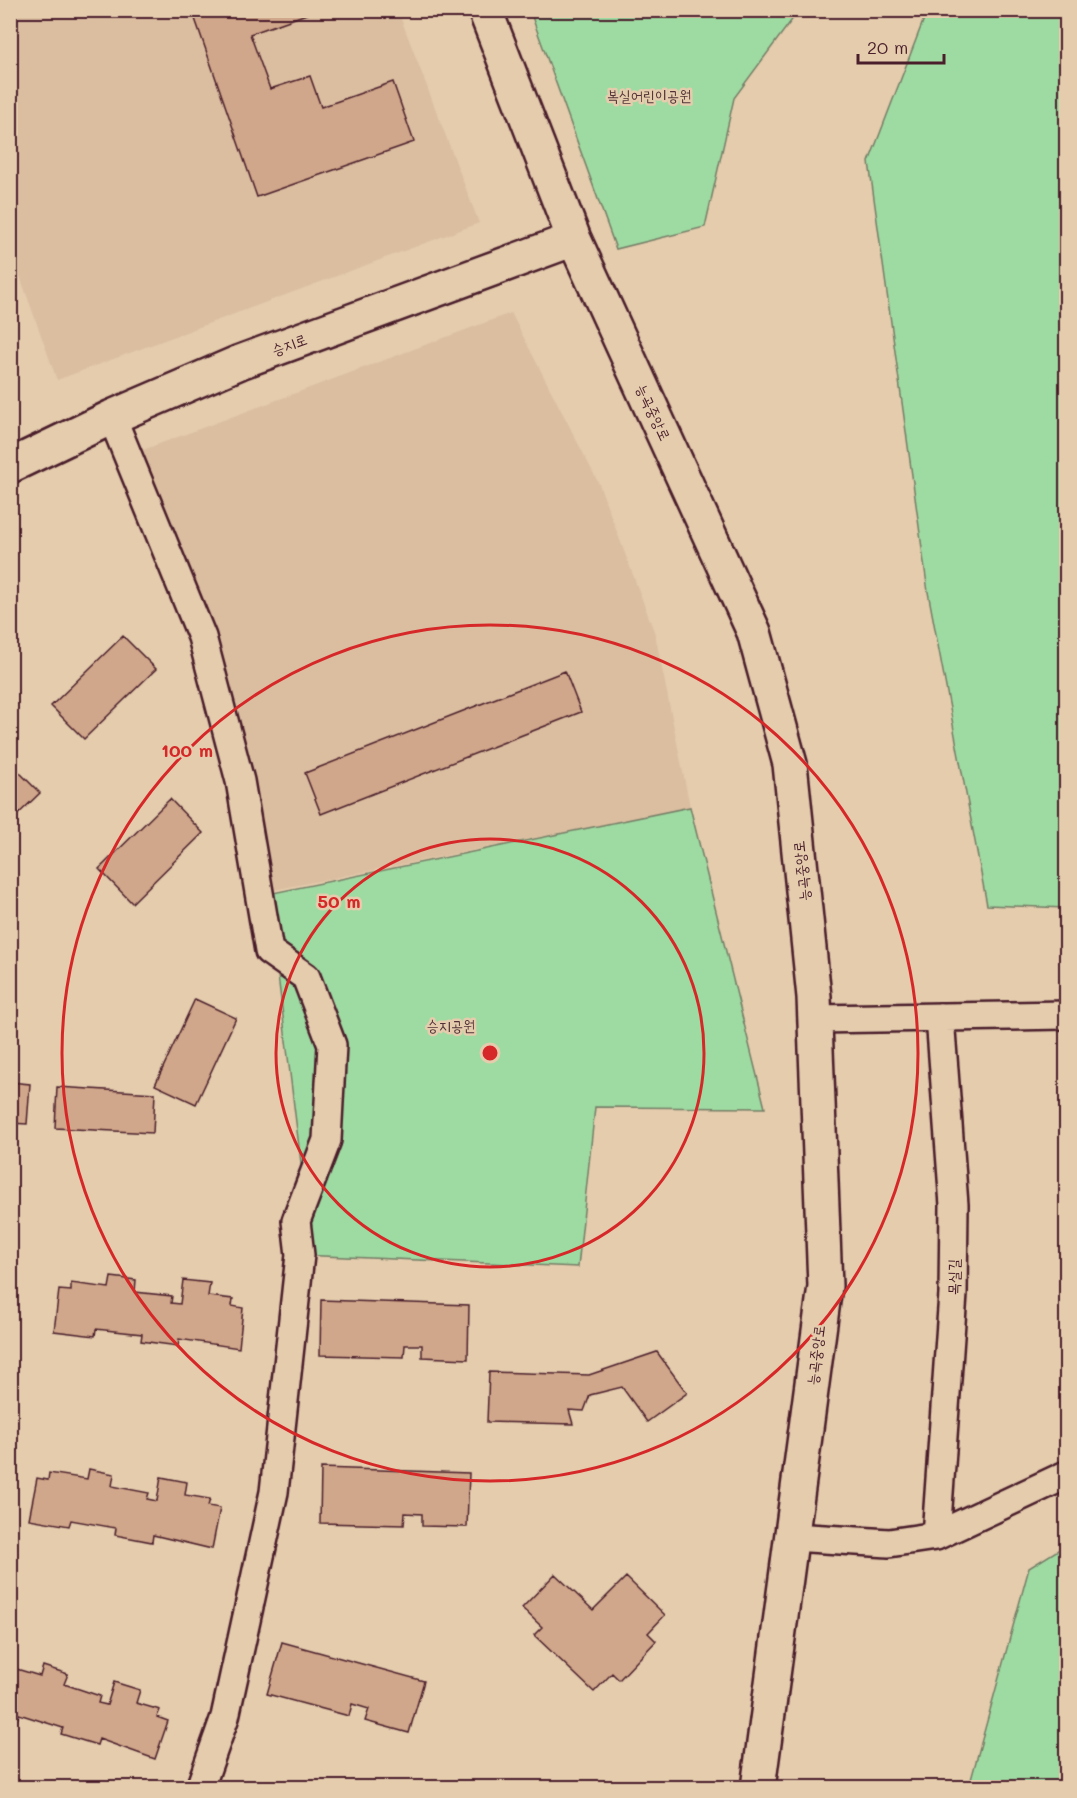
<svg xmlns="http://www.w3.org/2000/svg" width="1077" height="1798" font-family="Mali,'Poor Story',sans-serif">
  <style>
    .built { fill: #dbbea0 }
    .green { fill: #9edba2; stroke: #747d66; stroke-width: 1.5 }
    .building { fill: #d0a78a; stroke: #4a1f2b; stroke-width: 1.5 }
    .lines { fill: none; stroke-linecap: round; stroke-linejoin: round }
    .street-casing { stroke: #4a1f2b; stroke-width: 32 }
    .secondary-casing { stroke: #4a1f2b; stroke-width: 38 }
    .street { stroke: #e4ccad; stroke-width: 27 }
    .secondary { stroke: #e4ccad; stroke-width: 33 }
    .ring { fill: none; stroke: #d62828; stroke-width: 3 }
    .labels { text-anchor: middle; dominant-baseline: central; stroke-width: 5; stroke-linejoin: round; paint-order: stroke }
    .park-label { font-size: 15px; fill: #523237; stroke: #e4ccad }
    .street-label { font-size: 15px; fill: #4a1f2b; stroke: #e4ccad }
    .centre { fill: #d62828; stroke: #e4ccad; stroke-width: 3 }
    .ring-label { font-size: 18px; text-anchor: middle; font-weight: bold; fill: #d62828; stroke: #e4ccad; stroke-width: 5; stroke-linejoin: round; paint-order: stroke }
  </style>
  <rect width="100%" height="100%" fill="#e4ccad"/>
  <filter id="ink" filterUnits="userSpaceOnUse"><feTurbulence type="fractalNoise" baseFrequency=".0167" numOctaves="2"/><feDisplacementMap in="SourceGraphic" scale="12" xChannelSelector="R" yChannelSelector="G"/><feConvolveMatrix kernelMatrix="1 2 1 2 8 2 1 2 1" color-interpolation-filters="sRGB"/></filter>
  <g filter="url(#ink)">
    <!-- built -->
    <path class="built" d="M11,11H398L479,223L57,380L11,251Z
      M511,313L599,484L655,634L690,807L259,893L240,781L127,456Z"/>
    <!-- green -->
    <path class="green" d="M794,11L797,13L734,98L705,227L616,249L530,11Z
      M927,11H1066V908L987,905L928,592L869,162Z
      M690,807L765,1108L595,1107L578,1267L300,1255L308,1220L268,894Z
      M1066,1545V1787H969L1029,1568Z"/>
    <!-- building -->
    <path class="building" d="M192,10H318L250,34L270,89L310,76L321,107L393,82L414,142L257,197Z
      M123,636L156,669L84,739L51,706Z
      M565,671L581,712L321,814L305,773Z
      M10,763L40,793L10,822Z
      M170,799L203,833L132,903L99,869Z
      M195,999L236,1018L196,1104L155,1085Z
      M10,1082L30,1084L27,1124L10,1123Z
      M57,1087L155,1093L153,1133L55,1128Z
      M111,1277L136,1280L135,1292L172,1296L171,1303L180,1304L183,1280L210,1283L208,1296L233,1299L232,1306L243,1308L239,1348L179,1339L178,1346L141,1341L142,1334L96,1329L95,1336L54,1331L59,1290L71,1291V1283L109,1288Z
      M321,1300L469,1305L468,1359L422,1357V1345H405L404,1357L320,1355Z
      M657,1352L687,1393L647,1422L622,1387L590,1395L584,1411L569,1410L573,1424L487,1422L489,1372L589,1375Z
      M321,1468L469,1473L467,1527L422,1526V1514L405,1513L404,1525L320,1523Z
      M89,1469L114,1474L112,1486L149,1493L147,1499L157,1501L161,1477L187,1482L185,1495L210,1499L208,1506L220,1508L212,1549L153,1535L152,1542L115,1535L116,1528L71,1520L69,1526L29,1519L37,1478L48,1480L49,1473L87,1479Z
      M555,1574L593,1610L626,1577L665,1615L648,1633L656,1641L619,1680L612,1673L594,1692L534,1635L542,1627L522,1608Z
      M282,1642L424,1681L409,1733L365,1721L369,1709L352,1704L349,1716L267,1694Z
      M43,1666L68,1674L64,1684L100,1696L98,1703L107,1705L114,1682L140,1690L136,1703L160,1710L157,1717L168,1721L155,1759L99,1739L97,1745L61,1734L63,1728L19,1714L17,1720L10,1718V1667L40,1676Z"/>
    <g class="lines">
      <defs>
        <path id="street" d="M112,417L202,637L240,781L269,951L306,977L332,1045L327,1140L296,1221L300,1255L274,1492L225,1717L200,1788
          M815,1019L1066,1015
          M936,1536L953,1294L954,1205L940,1017
          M792,1537L889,1543L936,1536L1066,1475"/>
        <path id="secondary" d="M485,10L574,239L754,632L790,764L814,997L825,1286L758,1788
          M10,466L112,417L240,362L574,239"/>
      </defs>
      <!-- street casing -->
      <use href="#street" class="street-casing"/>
      <!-- secondary casing -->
      <use href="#secondary" class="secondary-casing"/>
      <!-- street -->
      <use href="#street" class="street"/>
      <!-- secondary -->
      <use href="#secondary" class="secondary"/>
    </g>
  </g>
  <!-- distance rings -->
  <g class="ring">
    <circle cx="490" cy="1053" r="214"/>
    <circle cx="490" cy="1053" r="428"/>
  </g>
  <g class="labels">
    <!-- park labels -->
    <g class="park-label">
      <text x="649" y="95">복실어린이공원</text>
      <text x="451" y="1025">승지공원</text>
    </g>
    <!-- street labels -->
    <g class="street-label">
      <text transform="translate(289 344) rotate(-20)">승지로</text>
      <text transform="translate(654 412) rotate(65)">능곡중앙로</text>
      <text transform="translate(801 871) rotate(-96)">능곡중앙로</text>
      <text transform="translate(953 1277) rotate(-89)">목실길</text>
      <text transform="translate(815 1355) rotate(-83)">능곡중앙로</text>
    </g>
  </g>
  <circle cx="490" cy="1053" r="9" class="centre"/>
  <g class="ring-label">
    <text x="187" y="757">100 m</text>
    <text x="339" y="908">50 m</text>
  </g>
  <!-- margin -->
  <rect width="1077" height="1798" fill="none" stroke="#e4ccad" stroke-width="36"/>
  <rect x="18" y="18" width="1041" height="1762" fill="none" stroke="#4a1f2b" stroke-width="2" filter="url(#ink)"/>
  <!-- scale -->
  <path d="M858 54v9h86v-9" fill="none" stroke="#4a1f2b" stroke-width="3"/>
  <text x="867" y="54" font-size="18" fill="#4a1f2b" stroke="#e4ccad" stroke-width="4.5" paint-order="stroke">20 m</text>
</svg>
